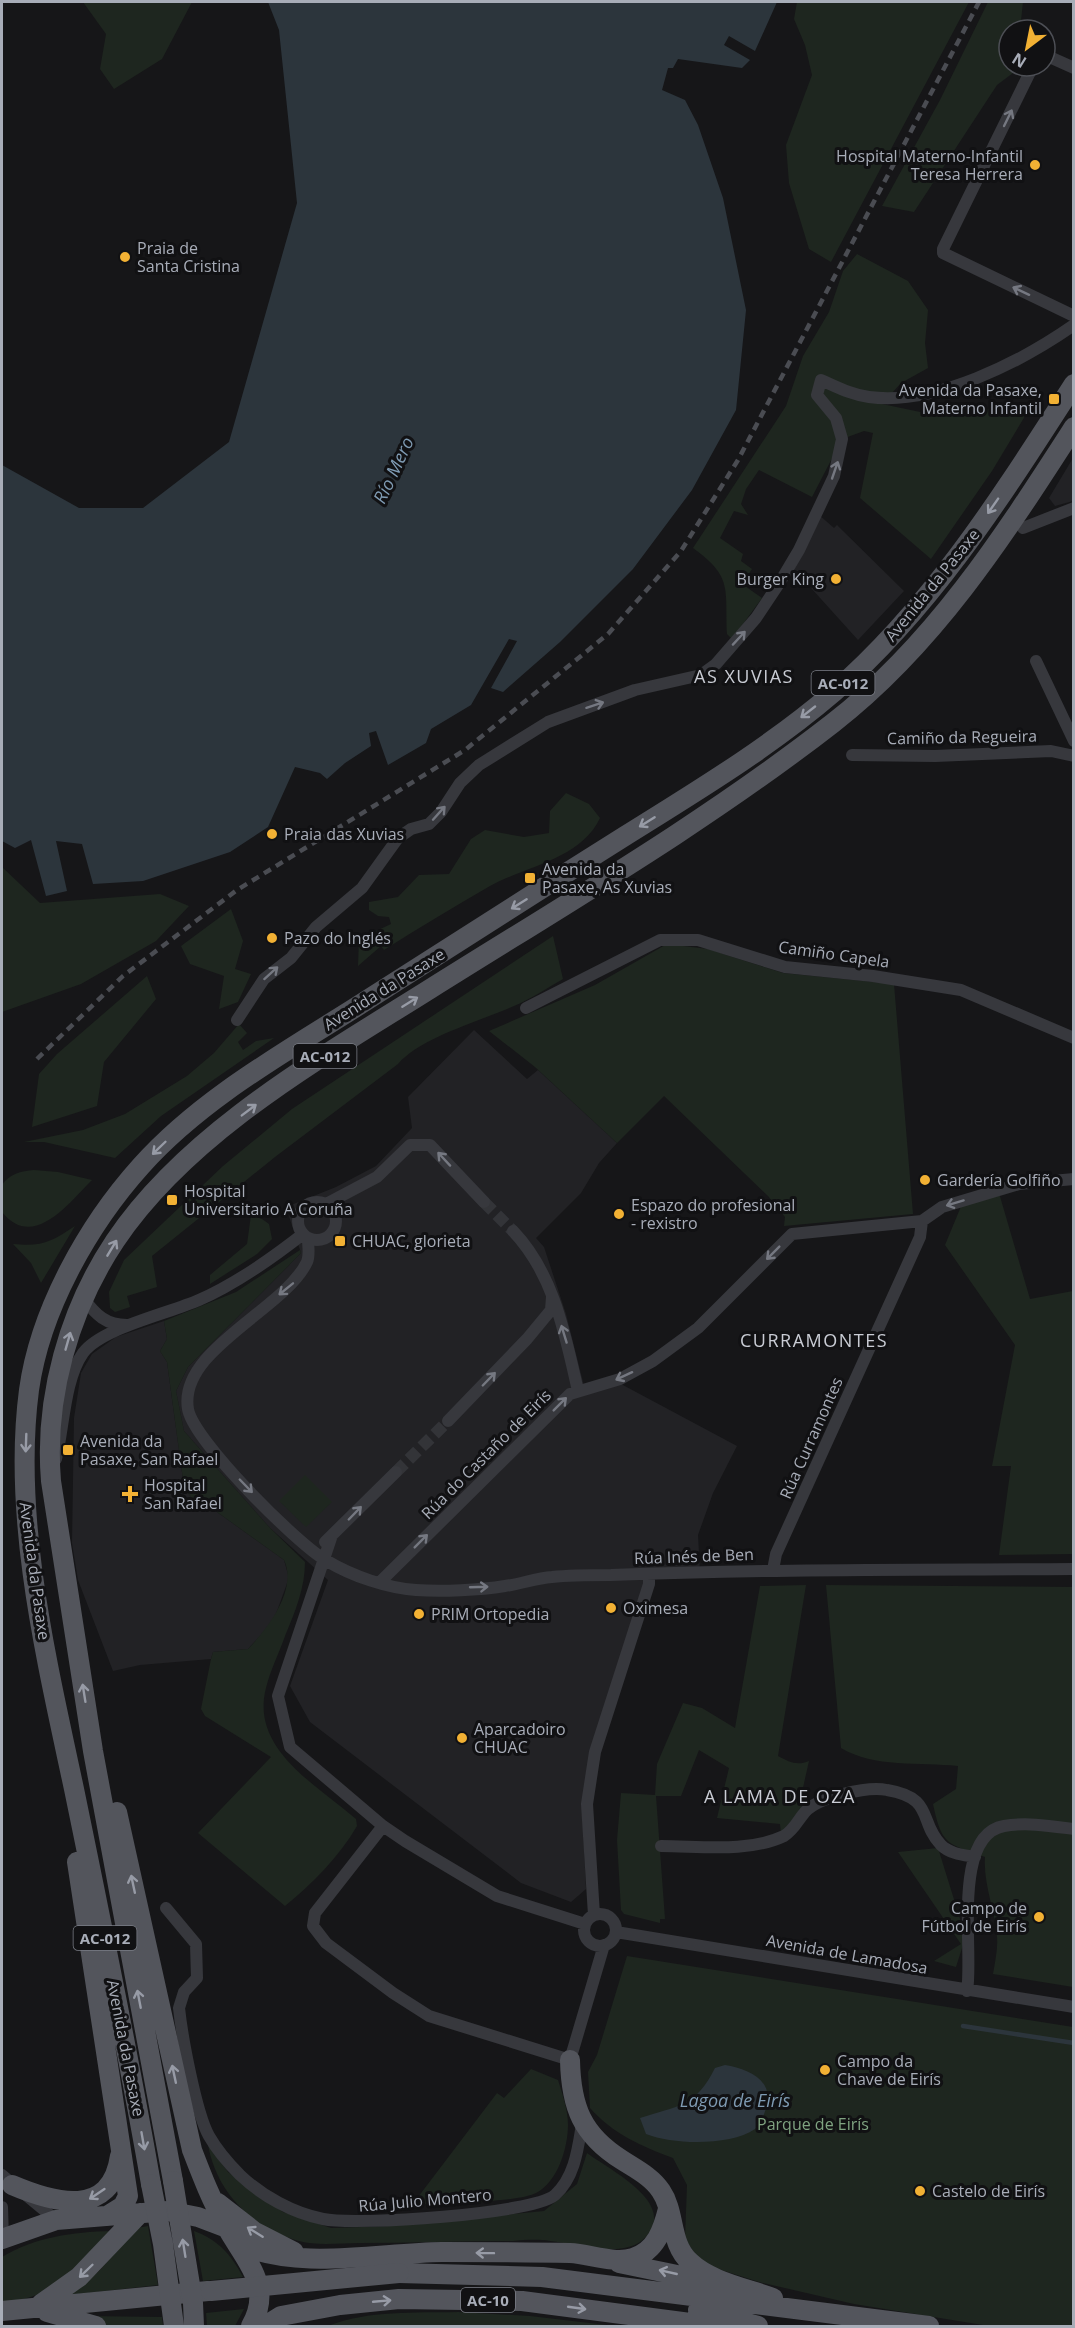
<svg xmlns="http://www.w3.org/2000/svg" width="1075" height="2328" font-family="'Open Sans',sans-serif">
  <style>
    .built { fill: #222225 }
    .green { fill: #1e261f }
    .water { fill: #2c353c }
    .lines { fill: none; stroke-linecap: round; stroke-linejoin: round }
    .stream { stroke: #2c353c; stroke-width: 4.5 }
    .street-tunnel { stroke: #333438; stroke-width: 12; stroke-dasharray: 12 6; stroke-linecap: butt }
    .street { stroke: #37383d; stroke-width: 12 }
    .primary { stroke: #53555c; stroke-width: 20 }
    .rail { stroke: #4a4c52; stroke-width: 4.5; stroke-dasharray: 8 6; stroke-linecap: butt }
    .primary-bridge { stroke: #53555c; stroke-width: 20 }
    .oneway { stroke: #757881 }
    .oneway2 { stroke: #979ba6 }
    .poi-dot { fill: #f2b134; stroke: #111113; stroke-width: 2 }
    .labels { text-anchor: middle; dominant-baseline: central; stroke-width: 6; stroke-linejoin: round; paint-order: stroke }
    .shield { fill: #111113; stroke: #7b7e86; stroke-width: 1.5 }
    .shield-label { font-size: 15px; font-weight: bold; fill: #a8adb8 }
    .poi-label { font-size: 16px; fill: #a8adb8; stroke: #111113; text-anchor: start }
    .street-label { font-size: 16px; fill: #a8adb8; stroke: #111113 }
    .park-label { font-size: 16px; fill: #7fa381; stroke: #111113 }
    .water-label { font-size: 18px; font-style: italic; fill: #7f9bb3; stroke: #111113 }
    .neighbourhood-label { font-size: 18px; letter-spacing: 1.5px; fill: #c9ccd4; stroke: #111113 }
  </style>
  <rect width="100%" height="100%" fill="#161618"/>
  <!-- built -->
  <path class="built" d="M1073,458V501L1055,506L1049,498Z
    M818,514L834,528L837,525L842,530L904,591L858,640L793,568Z
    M474,1030L527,1079L538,1070L617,1143L599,1163L581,1193L536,1238L544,1247L566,1314L586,1394L621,1384L737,1446L713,1493L698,1535L700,1572L650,1574L625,1642L590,1753L582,1806L586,1889L571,1902L521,1883L310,1722L290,1686L328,1580L270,1528L184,1431L176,1391L188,1367L301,1253L286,1207L336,1187L376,1166L412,1128L408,1097Z
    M164,1321L167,1339L160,1351L167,1362L184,1487L193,1500L216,1504L217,1512L284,1560L289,1578L273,1622L248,1649L213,1652L211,1659L140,1665L113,1671L78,1580L72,1543L74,1418L81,1373L92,1354L116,1337Z"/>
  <!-- green -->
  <path class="green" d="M83,2H192L162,59L114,89L100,69L106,34Z
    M797,2H969L831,262L809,249L789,183L786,145L812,75L805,45L794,19Z
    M988,2H1023L1020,30H1009V66H1017V70L997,85L914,212L882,206L940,100Z
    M857,254L908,281L928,310L925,343L928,368L901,383L882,404L925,413L1031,406L992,471L931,559L860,498L873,433L864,431L842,439L812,497L759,470L746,489L741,504L748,515L734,511L720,538L743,554L741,561L752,569L742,584L762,598L732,639L727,634C725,588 733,577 693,548L786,406L803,356L829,312L843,271Z
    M566,793L589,804L600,818C581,859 526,866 490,886C454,907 418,928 384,950L381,946L358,966L359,939L391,924L389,917L378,916L369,910V902L398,897L419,875L449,874L471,839L485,830L524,837L549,833L550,811Z
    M2,867L40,903L160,894L189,906L156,941L81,984L2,1012Z
    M231,909L243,941L235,969L251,974L238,1002L219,1009L224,976L190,964L181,946Z
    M553,936L563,979C547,988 531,999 514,1006C481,1021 421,1037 398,1064L275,1157L152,1256L157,1287L127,1296L130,1307L115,1312L110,1308L109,1292L124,1260L223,1166L292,1109Z
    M667,944L708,949L783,973L894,984L913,1214L784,1226L785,1217L768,1196L664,1096L617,1143L535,1067L489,1031L595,985Z
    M147,976L156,999L104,1062L97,1106L32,1127L39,1074L57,1054Z
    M239,1024L247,1033L238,1042L243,1050L256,1041L274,1038L161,1116L115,1158L44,1142H24L83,1130L125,1114L187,1076L214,1053Z
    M34,1170L58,1172L92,1180C69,1203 33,1251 2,1212V1185C9,1174 21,1171 34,1170Z
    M999,1193L1030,1299L1073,1291V1554L999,1555L1011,1466H992L1015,1345L945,1245L962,1204Z
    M251,1215L262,1219L269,1224L272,1239L257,1254L210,1284V1275L247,1244Z
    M75,1226L41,1283L31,1263L13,1244C42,1247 51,1242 75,1226Z
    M300,1250L301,1253L188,1367L176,1391L184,1431L270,1528L305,1562C305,1588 295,1612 285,1636C279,1653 270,1671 266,1688C250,1749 317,1785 356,1819L357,1826C339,1857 313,1883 285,1906L198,1833L271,1757L205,1716L201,1709L211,1659L213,1652L248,1649C267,1629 298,1590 284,1560L217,1512L216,1504L193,1500L184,1487L167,1362L160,1351L167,1339L164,1321L236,1292Z
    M305,1475L332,1502L306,1527L279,1501Z
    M806,1585L778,1756C789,1762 797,1766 809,1761L800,1801L805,1804L781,1834L780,1824L717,1818L729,1768L699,1750L681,1796H656L665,1919H660V1923L624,1914L621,1910L617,1840L621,1793L655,1795L657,1764L683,1703L702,1708L735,1728L760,1586Z
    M826,1585L1073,1587V1987L993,1974C995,1962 998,1949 997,1937C995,1910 983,1883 985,1857C947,1843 942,1846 933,1804L956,1789L958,1766C920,1762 874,1768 841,1748Z
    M938,1848L962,1925L963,1945L956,1967L934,1961L961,1944L898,1852Z
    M627,1956L1073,2027V2326H989L854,2304L759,2282L712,2267L698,2258L685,2239L687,2185L673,2158C641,2146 613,2134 590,2108L588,2072L597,2055Z
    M531,2069L558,2080C562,2093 568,2110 568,2125C568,2147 558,2182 536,2193C516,2203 439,2203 412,2205L497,2093L504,2098Z
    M208,2145L228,2172L283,2212L331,2228L391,2226L544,2211L577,2184L587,2153C607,2168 663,2196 653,2225C638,2265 580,2244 550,2241C538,2239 525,2240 513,2241C462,2241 410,2243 359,2243C340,2243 317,2246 299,2241C252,2228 217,2193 208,2145Z
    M148,2226L158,2285L70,2295L99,2271L137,2228Z
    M111,2231C81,2269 53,2298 2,2303V2257C35,2237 73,2232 111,2231Z
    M194,2231C218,2240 231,2254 243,2277L203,2281Z
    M244,2309L235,2326H207L206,2313Z
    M458,2312L530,2316L615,2326H328C369,2310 415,2313 458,2312Z
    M84,2316L162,2317L163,2326H104Z"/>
  <!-- water -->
  <path class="water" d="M268,2H777L755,51L729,36L724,45L750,60L742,68L678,59L673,68H668L662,90L685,100L698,125L723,198L746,310L736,410L692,490L633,569L560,642L503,692L491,688L517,641L509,639L471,705L431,729L426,743L388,765L376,731L369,733L371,746L345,763L327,779L320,773L295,767L268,827L230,852L143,881L93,884L82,844L56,841L67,891L46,896L31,840L15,848L2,841V465L79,508H143L229,442L297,203L279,30Z
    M725,2065C748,2069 775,2080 766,2108C764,2115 761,2124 755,2129C730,2146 674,2145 646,2134L640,2118C677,2106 696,2107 715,2068Z"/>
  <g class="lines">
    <!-- stream -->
    <path class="stream" d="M963,2026L1074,2043"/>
    <!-- street-tunnel -->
    <path class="street-tunnel" d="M484,1202L513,1231
      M396,1472L448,1421"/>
    <!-- street -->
    <path class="street" d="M1045,55L1074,68
      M1033,66L943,249V253L1074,316
      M1023,528L1074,508
      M1036,661L1074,741
      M852,755L935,756L1051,751L1074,756
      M526,1008L660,940H698L785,967L873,976L961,990L1074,1038
      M237,1020L264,979L291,958L316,927L362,888L398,838L411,829L429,824L441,812L460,783L479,765L548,722L635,690L701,675L716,664L756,618L780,582L799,550L834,476L842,439L836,418L817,395L821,380C837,387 852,395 869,397C935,406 1021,362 1074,325
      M298 1221a19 19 0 1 1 38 0a19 19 0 1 1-38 0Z
      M326,1204L377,1177L410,1145H430L484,1202
      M513,1231C554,1274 565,1334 578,1391
      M308,1239C308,1247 310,1255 307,1262C284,1310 178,1350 188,1409C193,1440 297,1544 327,1561C352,1576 387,1588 416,1590C442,1592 480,1590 505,1586C521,1584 536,1578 552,1577C571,1575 591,1575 611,1575C765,1569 919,1570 1074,1569
      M84,1299C96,1315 106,1325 127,1325
      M448,1421L527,1339L551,1310L552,1297
      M56,1459C64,1428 64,1380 83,1353C101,1328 170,1313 199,1300C236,1284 271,1259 303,1234
      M331,1538L278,1696L290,1747L383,1826L405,1841L497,1896L585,1924
      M325,1542L396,1472
      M773,1570L776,1554L920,1237L922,1221
      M380,1582L570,1394L620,1379L653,1361L698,1328L792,1234L922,1221L942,1207L1019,1184L1074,1179
      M383,1826L315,1913L313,1926L326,1943L393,1993L429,2016L570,2060L604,1945
      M661,1846C700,1846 748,1853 784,1836C794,1830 798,1820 805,1812C818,1797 868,1786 887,1790C935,1798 918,1821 941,1845C950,1854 964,1855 975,1857
      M166,1908L196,1944L197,1978L184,1992L179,2008C182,2036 196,2113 209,2136C217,2150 229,2164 240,2175C262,2196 293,2213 323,2219C356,2226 533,2214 555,2195C575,2177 578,2148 582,2124
      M584 1930a16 16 0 1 1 32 0a16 16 0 1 1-32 0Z
      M594,1915L587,1804L595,1752L649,1584V1574
      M616,1932L1074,2007
      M967,1991C974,1953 951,1835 1004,1826C1027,1822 1051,1826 1074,1829
      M2,2175L56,2220
      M2,2207L3,2238"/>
    <!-- primary -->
    <path class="primary" d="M117,1812L192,2150C202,2176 212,2202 226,2226C245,2261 274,2285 251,2326
      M77,1862L128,2196L123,2206L107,2216
      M570,2060C571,2107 582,2135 622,2160C636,2169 652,2177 661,2191C676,2213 669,2243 690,2262C711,2282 747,2288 773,2298
      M173,2181L93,1751L51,1481C44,1398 69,1310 115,1241C188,1132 322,1057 430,989C567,903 706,822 833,723C935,644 1005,534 1074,427
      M151,2184C128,2052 101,1920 74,1789C47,1662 12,1519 29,1390C40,1310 88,1225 141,1166C199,1101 280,1055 353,1009C444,951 534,893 625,836C697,791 770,747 834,692C933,606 1003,494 1074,384
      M12,2185C54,2203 111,2219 120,2156
      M218,2203L255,2232L294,2252
      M2,2239L56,2220L168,2211L198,2217L227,2228
      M238,2244C300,2271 376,2253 442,2252C484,2252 527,2252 570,2253C590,2254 614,2264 633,2258C656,2251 663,2229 668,2209
      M619,2263L711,2282
      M399,2273L542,2277L929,2326
      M41,2304L79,2277L140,2213
      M698,2310L758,2326
      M2,2311L208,2291
      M47,2312L96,2326
      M265,2326L281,2316L340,2305L399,2299L522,2301L713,2326"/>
    <!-- rail -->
    <path class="rail" d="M37,1059L123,976L237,890L465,750L608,634L681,551L738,460L979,2"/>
    <!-- primary-bridge -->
    <path class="primary-bridge" d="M173,2181L193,2303L194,2326
      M151,2184L163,2244L174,2326
      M211,2291L399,2273"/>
  </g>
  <!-- one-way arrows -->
  <defs><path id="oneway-shaft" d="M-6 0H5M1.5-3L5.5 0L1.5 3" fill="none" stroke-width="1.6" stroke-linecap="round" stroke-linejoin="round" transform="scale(1.5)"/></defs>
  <g class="oneway">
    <use href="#oneway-shaft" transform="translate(1008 118) rotate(-64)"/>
    <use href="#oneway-shaft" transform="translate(1021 291) rotate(-155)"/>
    <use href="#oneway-shaft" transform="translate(835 470) rotate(-71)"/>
    <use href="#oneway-shaft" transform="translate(739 638) rotate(-47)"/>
    <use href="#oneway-shaft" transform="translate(595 705) rotate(-18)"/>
    <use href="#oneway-shaft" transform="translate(439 813) rotate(-48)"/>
    <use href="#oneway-shaft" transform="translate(271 973) rotate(-42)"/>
    <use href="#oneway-shaft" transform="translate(444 1159) rotate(-133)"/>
    <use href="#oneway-shaft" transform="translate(955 1203) rotate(163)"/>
    <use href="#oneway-shaft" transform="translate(773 1253) rotate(135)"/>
    <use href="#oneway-shaft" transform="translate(286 1289) rotate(141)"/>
    <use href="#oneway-shaft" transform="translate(564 1334) rotate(-107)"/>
    <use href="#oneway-shaft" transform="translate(624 1376) rotate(155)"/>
    <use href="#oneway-shaft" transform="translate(489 1379) rotate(-46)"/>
    <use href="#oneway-shaft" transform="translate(560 1404) rotate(-45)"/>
    <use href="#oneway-shaft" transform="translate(246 1486) rotate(46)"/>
    <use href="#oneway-shaft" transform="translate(355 1513) rotate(-46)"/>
    <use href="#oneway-shaft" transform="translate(421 1541) rotate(-45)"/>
    <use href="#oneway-shaft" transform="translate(479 1587) rotate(-2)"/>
  </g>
  <g class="oneway2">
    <use href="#oneway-shaft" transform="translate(993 506) rotate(125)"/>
    <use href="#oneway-shaft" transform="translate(808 712) rotate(142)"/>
    <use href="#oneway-shaft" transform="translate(647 822) rotate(148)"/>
    <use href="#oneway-shaft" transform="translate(519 904) rotate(148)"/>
    <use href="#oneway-shaft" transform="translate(410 1002) rotate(-32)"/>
    <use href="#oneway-shaft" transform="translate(249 1110) rotate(-37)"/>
    <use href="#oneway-shaft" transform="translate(159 1148) rotate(136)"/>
    <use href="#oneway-shaft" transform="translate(112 1248) rotate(-59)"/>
    <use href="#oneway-shaft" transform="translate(68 1341) rotate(-74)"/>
    <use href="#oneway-shaft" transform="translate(26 1443) rotate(92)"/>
    <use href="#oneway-shaft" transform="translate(84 1693) rotate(-99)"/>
    <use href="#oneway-shaft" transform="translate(133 1884) rotate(-102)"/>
    <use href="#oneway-shaft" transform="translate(139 1999) rotate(-101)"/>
    <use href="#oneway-shaft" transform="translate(174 2074) rotate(-102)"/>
    <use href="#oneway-shaft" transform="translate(143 2141) rotate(80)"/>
    <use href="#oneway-shaft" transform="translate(97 2194) rotate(146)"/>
    <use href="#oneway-shaft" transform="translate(255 2232) rotate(-148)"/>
    <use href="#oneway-shaft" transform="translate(184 2248) rotate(-99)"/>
    <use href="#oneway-shaft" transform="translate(485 2253) rotate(-179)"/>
    <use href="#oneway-shaft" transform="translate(86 2271) rotate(136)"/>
    <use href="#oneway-shaft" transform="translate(668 2272) rotate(-167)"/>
    <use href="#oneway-shaft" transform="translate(382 2301) rotate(-5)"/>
    <use href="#oneway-shaft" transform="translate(577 2308) rotate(8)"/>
  </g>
  <!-- markers -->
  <g class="poi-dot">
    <circle cx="1035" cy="165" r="6"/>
    <circle cx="125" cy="257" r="6"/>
    <rect x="1048" y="393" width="12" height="12" rx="3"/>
    <circle cx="836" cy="579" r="6"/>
    <circle cx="272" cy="834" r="6"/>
    <rect x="524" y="872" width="12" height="12" rx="3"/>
    <circle cx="272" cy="938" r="6"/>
    <circle cx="925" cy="1180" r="6"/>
    <rect x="166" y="1194" width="12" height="12" rx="3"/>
    <circle cx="619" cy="1214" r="6"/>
    <rect x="334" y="1235" width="12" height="12" rx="3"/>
    <rect x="62" y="1444" width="12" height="12" rx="3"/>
    <path d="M127 1485h6v6h6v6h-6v6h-6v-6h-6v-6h6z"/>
    <circle cx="611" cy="1608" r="6"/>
    <circle cx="419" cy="1614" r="6"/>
    <circle cx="462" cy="1738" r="6"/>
    <circle cx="1039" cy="1917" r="6"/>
    <circle cx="825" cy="2070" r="6"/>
    <circle cx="920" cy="2191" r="6"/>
  </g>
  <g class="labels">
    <!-- shield labels -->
    <g class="shield">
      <rect x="811.5" y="671" width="63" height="24" rx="4.5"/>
      <rect x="293.5" y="1044" width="63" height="24" rx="4.5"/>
      <rect x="73.5" y="1926" width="63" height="24" rx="4.5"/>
      <rect x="461" y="2288" width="54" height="24" rx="4.5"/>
    </g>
    <g class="shield-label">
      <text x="843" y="683">AC-012</text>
      <text x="325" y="1056">AC-012</text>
      <text x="105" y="1938">AC-012</text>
      <text x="488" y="2300">AC-10</text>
    </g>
    <!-- poi labels -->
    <g class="poi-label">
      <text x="1023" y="156" text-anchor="end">Hospital Materno-Infantil<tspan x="1023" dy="18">Teresa Herrera</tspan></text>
      <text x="137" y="248">Praia de<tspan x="137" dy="18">Santa Cristina</tspan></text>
      <text x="1042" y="390" text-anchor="end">Avenida da Pasaxe,<tspan x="1042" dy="18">Materno Infantil</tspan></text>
      <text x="824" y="579" text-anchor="end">Burger King</text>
      <text x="284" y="834">Praia das Xuvias</text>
      <text x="542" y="869">Avenida da<tspan x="542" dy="18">Pasaxe, As Xuvias</tspan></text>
      <text x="284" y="938">Pazo do Inglés</text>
      <text x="937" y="1180">Gardería Golfiño</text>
      <text x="184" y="1191">Hospital<tspan x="184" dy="18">Universitario A Coruña</tspan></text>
      <text x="631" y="1205">Espazo do profesional<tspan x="631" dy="18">- rexistro</tspan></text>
      <text x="352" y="1241">CHUAC, glorieta</text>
      <text x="80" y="1441">Avenida da<tspan x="80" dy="18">Pasaxe, San Rafael</tspan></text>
      <text x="144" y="1485">Hospital<tspan x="144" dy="18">San Rafael</tspan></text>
      <text x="623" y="1608">Oximesa</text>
      <text x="431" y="1614">PRIM Ortopedia</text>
      <text x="474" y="1729">Aparcadoiro<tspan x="474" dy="18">CHUAC</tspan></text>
      <text x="1027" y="1908" text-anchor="end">Campo de<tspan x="1027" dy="18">Fútbol de Eirís</tspan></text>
      <text x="837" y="2061">Campo da<tspan x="837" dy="18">Chave de Eirís</tspan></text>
      <text x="932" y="2191">Castelo de Eirís</text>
    </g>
    <!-- street labels -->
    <g class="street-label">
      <text transform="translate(932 585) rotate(-51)">Avenida da Pasaxe</text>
      <text transform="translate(962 737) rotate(-1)">Camiño da Regueira</text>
      <text transform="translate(834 954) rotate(8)">Camiño Capela</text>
      <text transform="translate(384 989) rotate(-32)">Avenida da Pasaxe</text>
      <text transform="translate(811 1438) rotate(-66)">Rúa Curramontes</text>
      <text transform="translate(486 1454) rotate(-45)">Rúa do Castaño de Eirís</text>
      <text transform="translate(694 1556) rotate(-2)">Rúa Inés de Ben</text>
      <text transform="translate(35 1571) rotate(82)">Avenida da Pasaxe</text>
      <text transform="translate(847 1954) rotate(10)">Avenida de Lamadosa</text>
      <text transform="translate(126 2048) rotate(79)">Avenida da Pasaxe</text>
      <text transform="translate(425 2200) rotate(-5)">Rúa Julio Montero</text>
    </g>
    <!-- park labels -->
    <g class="park-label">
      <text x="813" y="2124">Parque de Eirís</text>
    </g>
    <!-- water labels -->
    <g class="water-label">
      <text transform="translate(393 470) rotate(-65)">Río Mero</text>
      <text x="735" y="2100">Lagoa de Eirís</text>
    </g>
    <!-- neighbourhood labels -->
    <g class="neighbourhood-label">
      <text x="744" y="676">AS XUVIAS</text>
      <text x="814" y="1340">CURRAMONTES</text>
      <text x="780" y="1796">A LAMA DE OZA</text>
    </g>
  </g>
  <!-- border -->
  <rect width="1075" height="2328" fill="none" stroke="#a8adb8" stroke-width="6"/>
  <!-- north arrow -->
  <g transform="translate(1027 48) rotate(212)"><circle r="28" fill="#111113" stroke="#4d4f55" stroke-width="1.5"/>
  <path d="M0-4.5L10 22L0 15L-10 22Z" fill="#f2b134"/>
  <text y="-9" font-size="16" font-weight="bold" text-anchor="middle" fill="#a8adb8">N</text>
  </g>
</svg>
